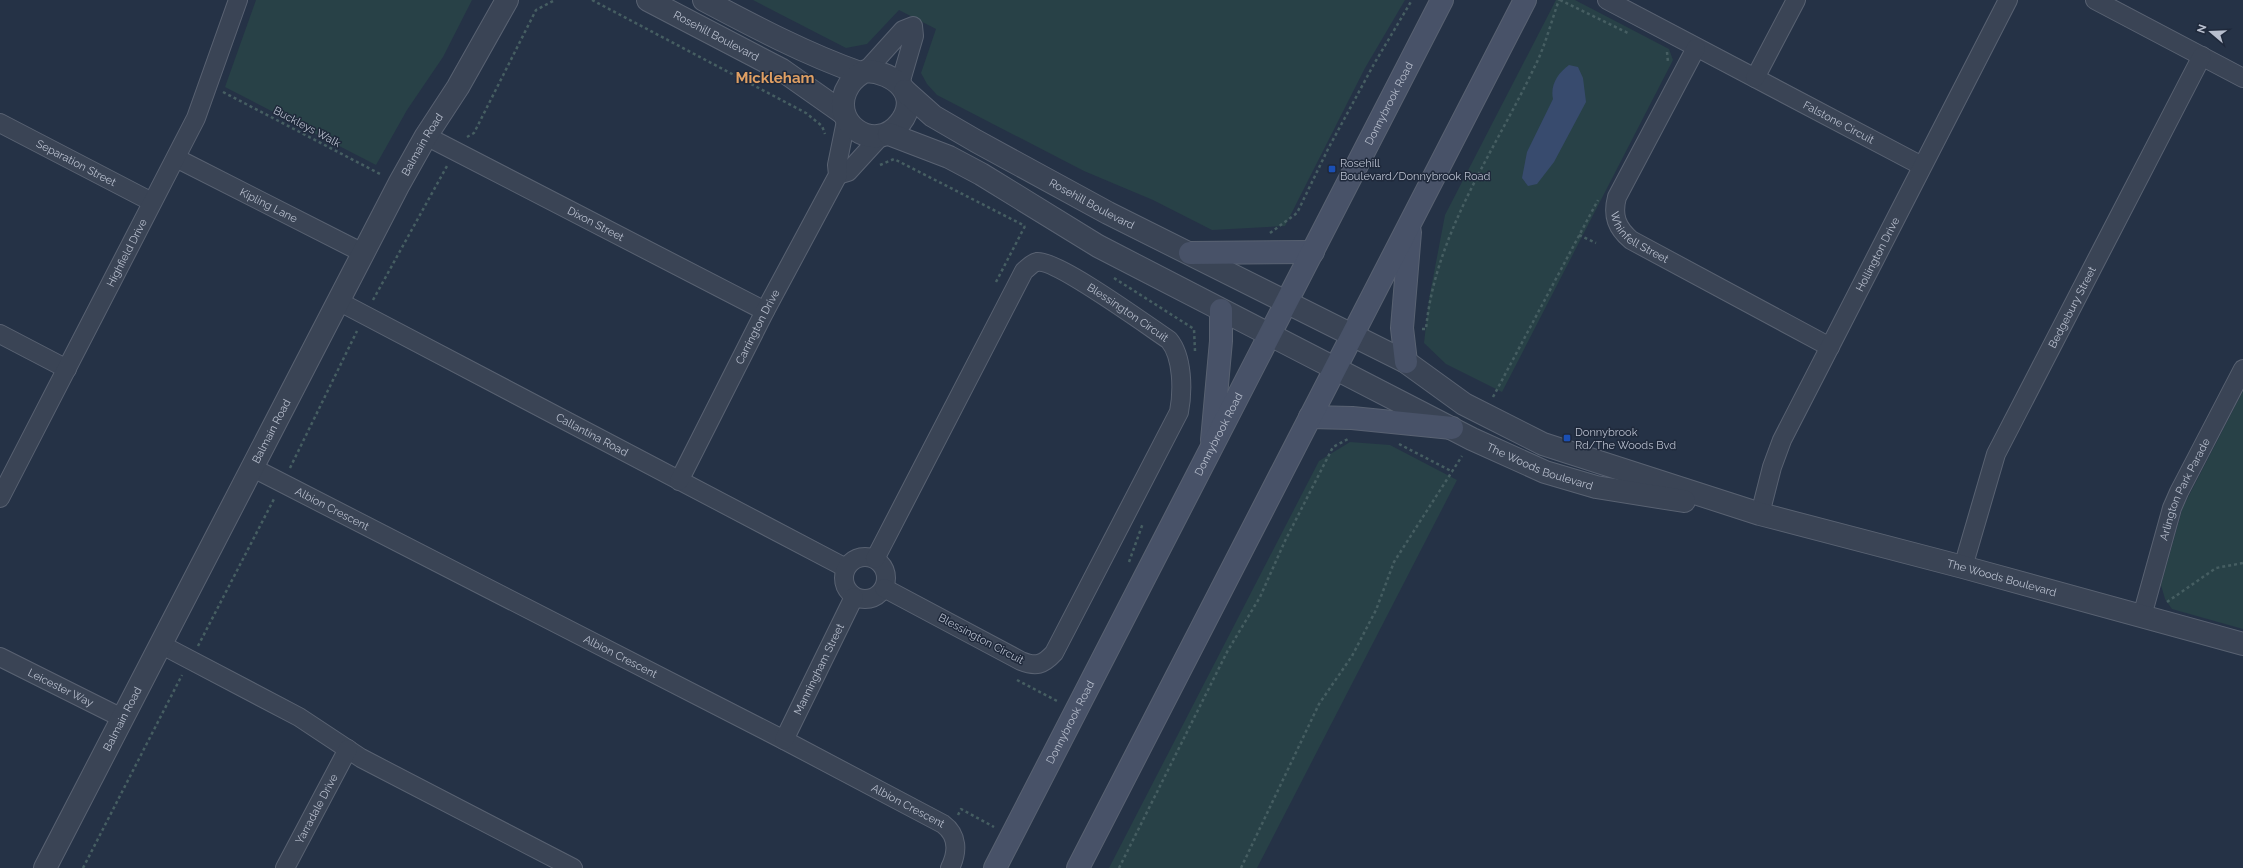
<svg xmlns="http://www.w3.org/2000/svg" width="2243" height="868" font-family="Raleway,sans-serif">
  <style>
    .green { fill: #284147 }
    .water { fill: #384b6e }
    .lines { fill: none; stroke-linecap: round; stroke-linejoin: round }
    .minor-casing { stroke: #596272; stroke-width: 20 }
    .tertiary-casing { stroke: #596272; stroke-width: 24 }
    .secondary-casing { stroke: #596272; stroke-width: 24 }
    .path { stroke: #465e62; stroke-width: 2.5; stroke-dasharray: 3 3; stroke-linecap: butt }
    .minor { stroke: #3a4455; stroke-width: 18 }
    .tertiary { stroke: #3a4455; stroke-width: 22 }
    .secondary { stroke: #485268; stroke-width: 22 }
    .transit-dot { fill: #1a4fb4; stroke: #1f293b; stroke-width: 1.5 }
    .labels { text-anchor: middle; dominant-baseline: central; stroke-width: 3; stroke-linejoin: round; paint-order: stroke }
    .street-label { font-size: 11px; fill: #b8bfce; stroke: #1f293b }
    .poi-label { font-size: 11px; fill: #b8bfce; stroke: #1f293b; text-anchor: start }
    .district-label { font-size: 15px; font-weight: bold; fill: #df9f63; stroke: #1f293b }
  </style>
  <rect width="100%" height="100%" fill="#253246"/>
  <!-- green -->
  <path class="green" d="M256,0H472L443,57L407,110L376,165L225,87Z
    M753,0H1405L1365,68L1285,226L1212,230L1153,200L1084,171L937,95L927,84L921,73L936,29L899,10L867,44L846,48Z
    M1556,0H1575L1669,49L1673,60L1502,392L1446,364L1424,343L1429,299L1445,215Z
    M2243,391V629L2172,609L2165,599L2161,585L2183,507Z
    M1350,442L1390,445L1457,480L1257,868H1109L1319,461Z"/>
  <!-- water -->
  <path class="water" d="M1569,65L1578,67L1583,78L1586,102L1554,162L1537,184L1528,186L1522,178L1527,152L1553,99C1550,85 1558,73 1569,65Z"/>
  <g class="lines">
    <defs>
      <g id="minor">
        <path id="s1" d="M1607,0L1922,166"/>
        <path d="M2095,0L2243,78"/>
        <path id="s2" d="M1696,48L1617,197C1612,216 1617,228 1631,240L1830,347"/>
        <path d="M866,71L903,30L913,26L914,36L900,84"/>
        <path d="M1755,78L1796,0"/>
        <path id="s3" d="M0,123L152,202"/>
        <path id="s4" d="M426,136L765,311"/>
        <path id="s5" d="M176,158L363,253"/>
        <path d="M838,175L848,172L880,137"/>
        <path id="s6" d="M338,301L846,568"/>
        <path d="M0,334L67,369"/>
        <path id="s7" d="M253,468L784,740L943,824C958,835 958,852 950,868"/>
        <path id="s8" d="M679,481L765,311L838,175L837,165L846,121"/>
        <path id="s9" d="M0,498L196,118L238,0"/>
        <path id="s10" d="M1760,514L1772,467L1782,440L2008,0"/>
        <circle cx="865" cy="578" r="21"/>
        <path id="s11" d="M875,559L1024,271C1028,268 1032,263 1037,262C1056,259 1148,326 1169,340C1183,357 1183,391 1179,412L1054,653C1043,665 1036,667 1021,661L884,588"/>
        <path id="s12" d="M1963,567L1996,454L2202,56"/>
        <path id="s13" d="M2142,616L2172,508L2179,492L2243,369"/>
        <path d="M162,645L299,717L361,758L573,868"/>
        <path id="s14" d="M0,657L122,718"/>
        <path id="s15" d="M784,740L854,597"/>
        <path id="s16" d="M285,868L348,749"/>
      </g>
      <g id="tertiary">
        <path id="s17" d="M648,0L782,70L843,113"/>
        <path d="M704,0C755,27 806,54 860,73"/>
        <path d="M866,71C894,72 922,95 900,123C874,156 826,121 849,85C854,78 859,74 866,71Z"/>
        <path id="s18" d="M905,91L933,116L976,141L1108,213L1406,362L1464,404L1543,444L1760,514L1963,567L2243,644"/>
        <path id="s19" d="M889,134L949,157L981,174L1098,246L1472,439L1545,472L1596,487L1684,501"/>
        <path id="s20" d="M45,868L399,184L426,136L458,87L507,0"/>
      </g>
      <g id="secondary">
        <path d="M1190,253L1313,252"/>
        <path d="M1406,362L1402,328L1410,232"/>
        <path d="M1310,417L1352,418L1452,428"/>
        <path d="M1212,440L1221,341V310"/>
        <path id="s21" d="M995,868L1442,0"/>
        <path d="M1078,868L1525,0"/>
      </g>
    </defs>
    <!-- minor casing -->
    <use href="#minor" class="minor-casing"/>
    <!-- tertiary casing -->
    <use href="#tertiary" class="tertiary-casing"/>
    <!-- secondary casing -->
    <use href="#secondary" class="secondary-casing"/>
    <!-- path -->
    <path class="path" d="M592,0L806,113L822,126L825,134
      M1560,0L1630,34
      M1667,52L1668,62
      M223,92L382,175
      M467,137L474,133L536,10L555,0
      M880,165L894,159L1025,226
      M1270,233L1297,213L1328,149L1374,64L1412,0
      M1579,235L1596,243
      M1114,278L1194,329L1195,351
      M996,282L1025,226
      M373,300L447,166
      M1422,329H1426C1435,234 1494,152 1534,68C1545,47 1551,22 1559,0
      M1493,397L1598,200
      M1399,444L1453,472
      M290,468L357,331
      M1129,562L1143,523
      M2167,602L2216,568L2243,563
      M198,646L275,497
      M1017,680L1059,702
      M958,815L961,809L994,827
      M83,868L182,675
      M1119,868L1227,652L1260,597L1285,541L1333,447L1348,439
      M1241,868L1319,704L1352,656L1376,610L1394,562L1462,456"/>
    <!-- minor -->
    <use href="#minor" class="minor"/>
    <!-- tertiary -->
    <use href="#tertiary" class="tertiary"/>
    <!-- secondary -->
    <use href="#secondary" class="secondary"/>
  </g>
  <!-- markers -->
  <g class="transit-dot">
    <rect x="1328" y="165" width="8" height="8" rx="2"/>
    <rect x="1563" y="434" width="8" height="8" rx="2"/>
  </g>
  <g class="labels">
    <!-- street labels -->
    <g class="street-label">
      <text stroke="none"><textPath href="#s17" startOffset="77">Rosehill Boulevard</textPath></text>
      <text stroke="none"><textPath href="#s21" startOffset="860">Donnybrook Road</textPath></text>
      <text stroke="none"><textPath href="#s1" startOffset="262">Falstone Circuit</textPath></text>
      <text transform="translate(307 127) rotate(28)">Buckleys Walk</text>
      <text stroke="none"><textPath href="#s20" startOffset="816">Balmain Road</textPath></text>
      <text stroke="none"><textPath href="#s3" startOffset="86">Separation Street</textPath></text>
      <text stroke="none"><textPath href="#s18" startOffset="219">Rosehill Boulevard</textPath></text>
      <text stroke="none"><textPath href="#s5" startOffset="104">Kipling Lane</textPath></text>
      <text stroke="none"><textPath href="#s4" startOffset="191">Dixon Street</textPath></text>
      <text stroke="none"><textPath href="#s2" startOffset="221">Whinfell Street</textPath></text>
      <text stroke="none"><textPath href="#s9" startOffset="276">Highfield Drive</textPath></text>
      <text stroke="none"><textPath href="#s10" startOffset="286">Hollington Drive</textPath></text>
      <text stroke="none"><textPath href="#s12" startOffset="283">Bedgebury Street</textPath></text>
      <text stroke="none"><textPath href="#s11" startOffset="445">Blessington Circuit</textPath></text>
      <text stroke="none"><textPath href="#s8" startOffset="173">Carrington Drive</textPath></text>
      <text stroke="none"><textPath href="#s20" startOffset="492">Balmain Road</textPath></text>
      <text stroke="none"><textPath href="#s21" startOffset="488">Donnybrook Road</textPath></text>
      <text stroke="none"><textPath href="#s6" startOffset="287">Callantina Road</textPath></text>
      <text stroke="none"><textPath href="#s19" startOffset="732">The Woods Boulevard</textPath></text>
      <text stroke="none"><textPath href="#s13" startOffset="134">Arlington Park Parade</textPath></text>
      <text stroke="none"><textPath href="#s7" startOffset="89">Albion Crescent</textPath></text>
      <text stroke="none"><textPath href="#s18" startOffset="1209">The Woods Boulevard</textPath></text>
      <text transform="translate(981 639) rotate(28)">Blessington Circuit</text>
      <text stroke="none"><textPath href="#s7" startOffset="413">Albion Crescent</textPath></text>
      <text stroke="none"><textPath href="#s15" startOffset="79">Manningham Street</textPath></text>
      <text stroke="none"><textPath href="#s14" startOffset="68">Leicester Way</textPath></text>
      <text stroke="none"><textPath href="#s20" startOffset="168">Balmain Road</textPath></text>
      <text stroke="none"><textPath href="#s21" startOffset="164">Donnybrook Road</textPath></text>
      <text stroke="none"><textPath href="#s7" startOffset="737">Albion Crescent</textPath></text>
      <text stroke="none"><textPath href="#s16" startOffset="67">Yarradale Drive</textPath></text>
    </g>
    <!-- poi labels -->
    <g class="poi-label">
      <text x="1340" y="163">Rosehill<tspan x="1340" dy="13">Boulevard/Donnybrook Road</tspan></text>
      <text x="1575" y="432">Donnybrook<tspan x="1575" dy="13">Rd/The Woods Bvd</tspan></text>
    </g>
    <!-- district labels -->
    <g class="district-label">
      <text x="775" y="78">Mickleham</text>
    </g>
  </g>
  <!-- north arrow -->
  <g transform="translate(2211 32) rotate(289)" stroke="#1f293b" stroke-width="3" paint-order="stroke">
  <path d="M0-3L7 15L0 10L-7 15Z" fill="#b8bfce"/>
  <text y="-6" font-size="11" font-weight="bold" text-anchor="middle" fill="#b8bfce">N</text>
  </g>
</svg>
